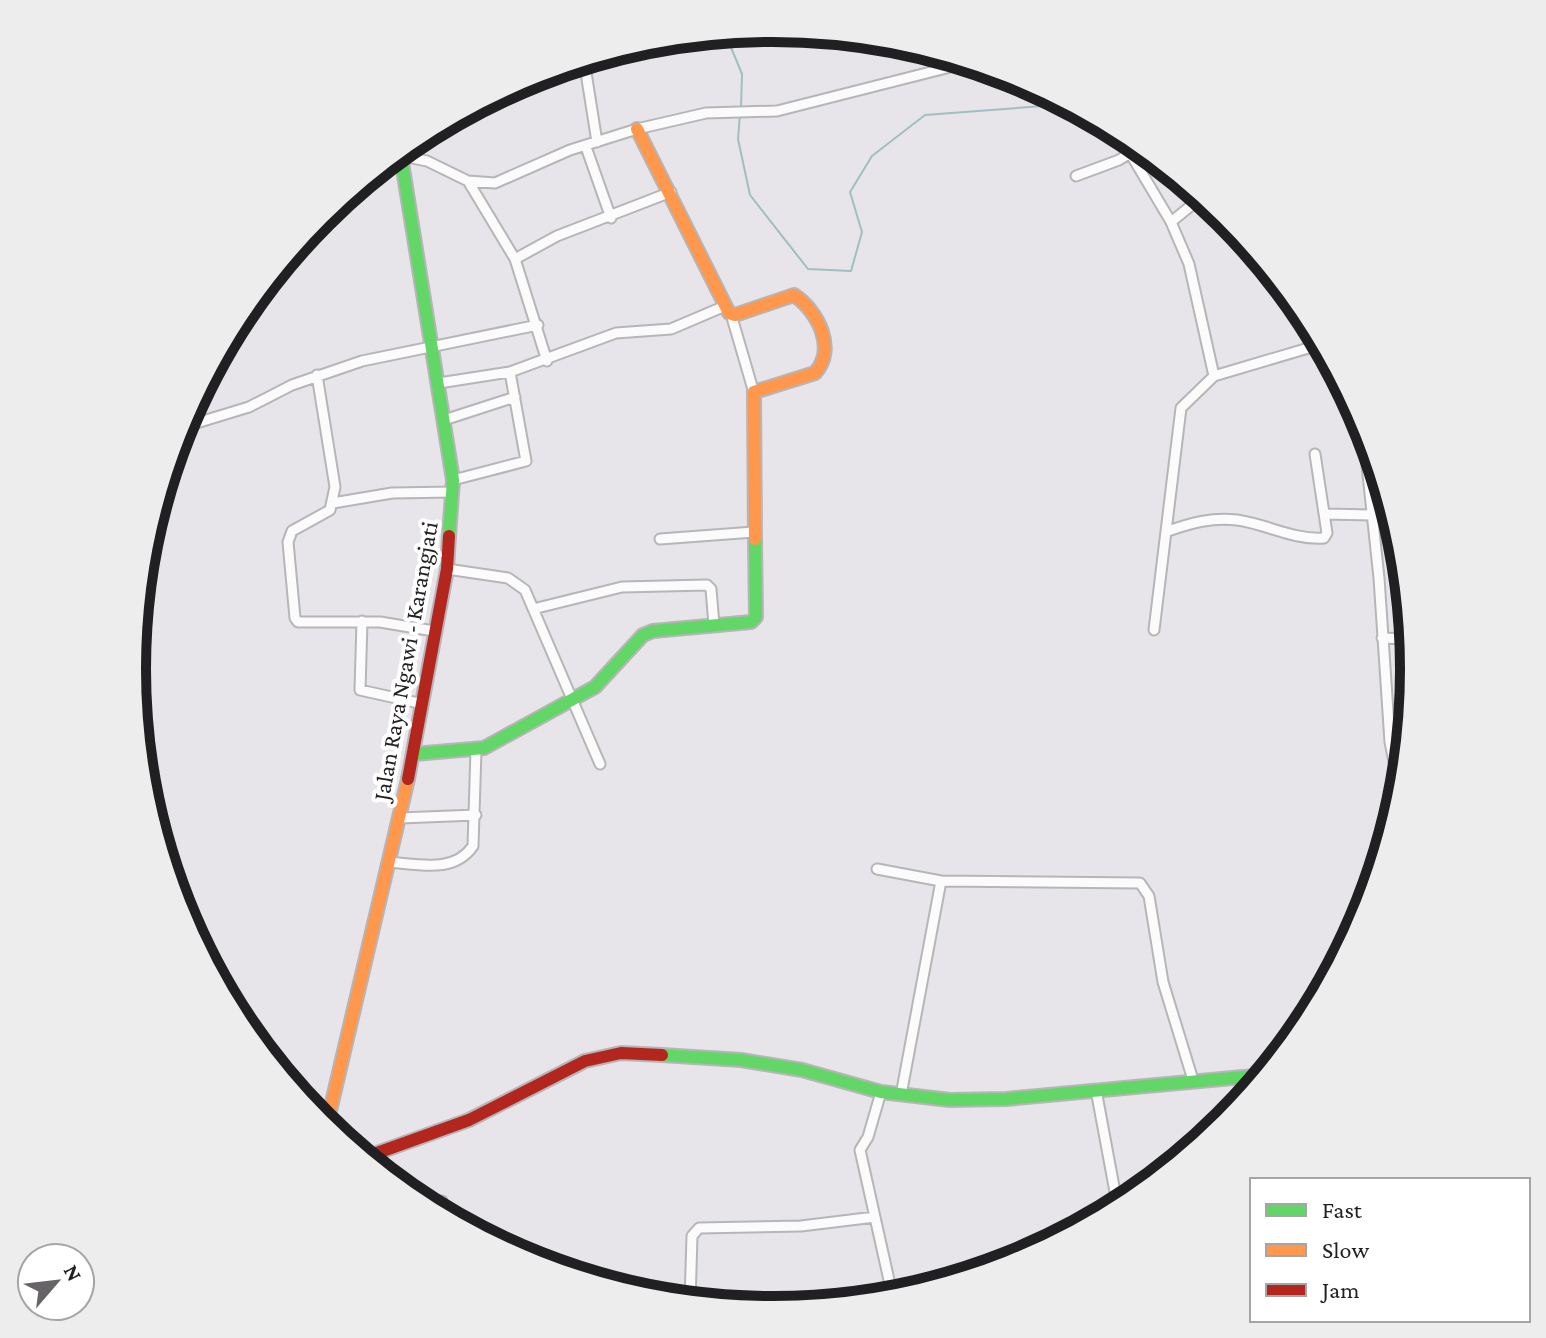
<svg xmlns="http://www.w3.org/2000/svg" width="1546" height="1338" font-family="'Crimson Pro',serif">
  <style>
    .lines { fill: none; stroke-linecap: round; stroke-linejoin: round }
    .stream { stroke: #a1bec0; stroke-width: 2 }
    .street-casing { stroke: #b6b5b7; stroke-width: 13 }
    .fast-casing { stroke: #b6b5b7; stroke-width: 16 }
    .slow-casing { stroke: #b6b5b7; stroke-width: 16 }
    .jam-casing { stroke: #b6b5b7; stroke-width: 16 }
    .street { stroke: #fbfbfc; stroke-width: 9 }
    .fast { stroke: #63d668; stroke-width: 12 }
    .slow { stroke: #ff974d; stroke-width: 12 }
    .jam { stroke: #b3261e; stroke-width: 12 }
    .labels { text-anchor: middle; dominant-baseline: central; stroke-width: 8; stroke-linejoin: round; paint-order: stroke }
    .street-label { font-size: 24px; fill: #201f21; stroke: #fff }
    .rim { fill: none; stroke: #201f21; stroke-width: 10 }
  </style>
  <rect width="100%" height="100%" fill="#e7e5e9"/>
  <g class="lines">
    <!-- stream -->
    <path class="stream" d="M725,33L742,74L741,108
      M740,114L738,139L750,195L808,269L851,271L862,232L850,192L872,156L925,115L1069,104"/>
    <defs>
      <path id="street" d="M584,60L597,142
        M1138,143L1130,153L1171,222L1189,264L1214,376
        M586,147L611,218
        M402,156L427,161L468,181L495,183L570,150L637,129L706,113L777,111L970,62
        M1076,176L1119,160L1130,153
        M468,181L515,259L547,361
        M1171,222L1203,196
        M515,259L557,236L671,192
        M731,314L754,393
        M317,375L335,487L330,510L292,531L288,542L295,618L298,622H380L434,631
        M439,383L510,372L616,333L671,329L725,306
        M1362,418L1379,578L1390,742L1401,797
        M444,420L515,397
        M180,428L249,407L292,385L362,361L538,325
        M453,480L526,461L510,372
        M333,503L392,493L453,492
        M1325,514L1372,515
        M1168,531C1191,523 1212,517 1237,520C1267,524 1292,540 1324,538L1327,533L1315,454
        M660,539L754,532
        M447,569L508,578L525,590L600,764
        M533,609L622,587L707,585L711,589L714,625
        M362,621L360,690L423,704
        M1154,630L1181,408L1214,376L1322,344
        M1382,638L1411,639
        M400,818L476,815
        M388,862C418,864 454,874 473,846L476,750
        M877,869L941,881
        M1096,1090L1118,1208
        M881,1092L868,1137L860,1150L893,1298
        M901,1095L941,881L1140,883L1149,896L1163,982L1193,1080
        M415,1201H442L444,1216
        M690,1302L692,1236L699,1228L801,1226L875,1217"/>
      <path id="fast" d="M400,150L453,480L449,536
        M414,754L484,748L595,687L643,635L653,631L751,622L756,617L755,539
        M662,1055L741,1060L802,1070L881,1092L950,1100L1006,1099L1265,1075"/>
      <path id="slow" d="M637,129L729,313L735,315L794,295C818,311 837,349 815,373L754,392L755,539
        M326,1128L408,779"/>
      <path id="jam" d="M408,779L447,569L449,536
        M363,1158L469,1120L585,1061L621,1053L662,1055"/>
    </defs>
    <!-- street casing -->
    <use href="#street" class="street-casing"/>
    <!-- fast casing -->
    <use href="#fast" class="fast-casing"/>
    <!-- slow casing -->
    <use href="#slow" class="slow-casing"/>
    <!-- jam casing -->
    <use href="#jam" class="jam-casing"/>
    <!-- street -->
    <use href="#street" class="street"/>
    <!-- fast -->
    <use href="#fast" class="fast"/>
    <!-- slow -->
    <use href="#slow" class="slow"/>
    <!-- jam -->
    <use href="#jam" class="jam"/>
  </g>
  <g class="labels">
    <!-- street labels -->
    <g class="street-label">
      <text transform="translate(405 661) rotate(-80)">Jalan Raya Ngawi - Karangjati</text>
    </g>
  </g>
  <!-- crop -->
  <path d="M0 0H1546V1338H0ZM146 669a627 627 0 1 1 1254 0a627 627 0 1 1-1254 0Z" fill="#ededed" fill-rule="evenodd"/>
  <path class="rim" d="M146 669a627 627 0 1 1 1254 0a627 627 0 1 1-1254 0Z"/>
  <!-- legend -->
  <rect x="1250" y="1178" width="280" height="144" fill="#ffffff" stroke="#a6a5a6" stroke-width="2"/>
  <rect x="1266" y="1204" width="40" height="12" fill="#63d668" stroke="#a6a5a6" stroke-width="2"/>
  <text x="1322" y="1218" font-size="24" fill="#201f21">Fast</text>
  <rect x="1266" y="1244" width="40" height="12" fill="#ff974d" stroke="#a6a5a6" stroke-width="2"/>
  <text x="1322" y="1258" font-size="24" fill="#201f21">Slow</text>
  <rect x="1266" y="1284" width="40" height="12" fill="#b3261e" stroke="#a6a5a6" stroke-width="2"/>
  <text x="1322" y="1298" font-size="24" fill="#201f21">Jam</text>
  <!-- north arrow -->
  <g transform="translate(56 1282) rotate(62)"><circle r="38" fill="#ffffff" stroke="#a6a5a6" stroke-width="2"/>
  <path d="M0-6L14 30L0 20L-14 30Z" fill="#666467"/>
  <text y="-12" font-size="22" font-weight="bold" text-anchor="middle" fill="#201f21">N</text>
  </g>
</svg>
